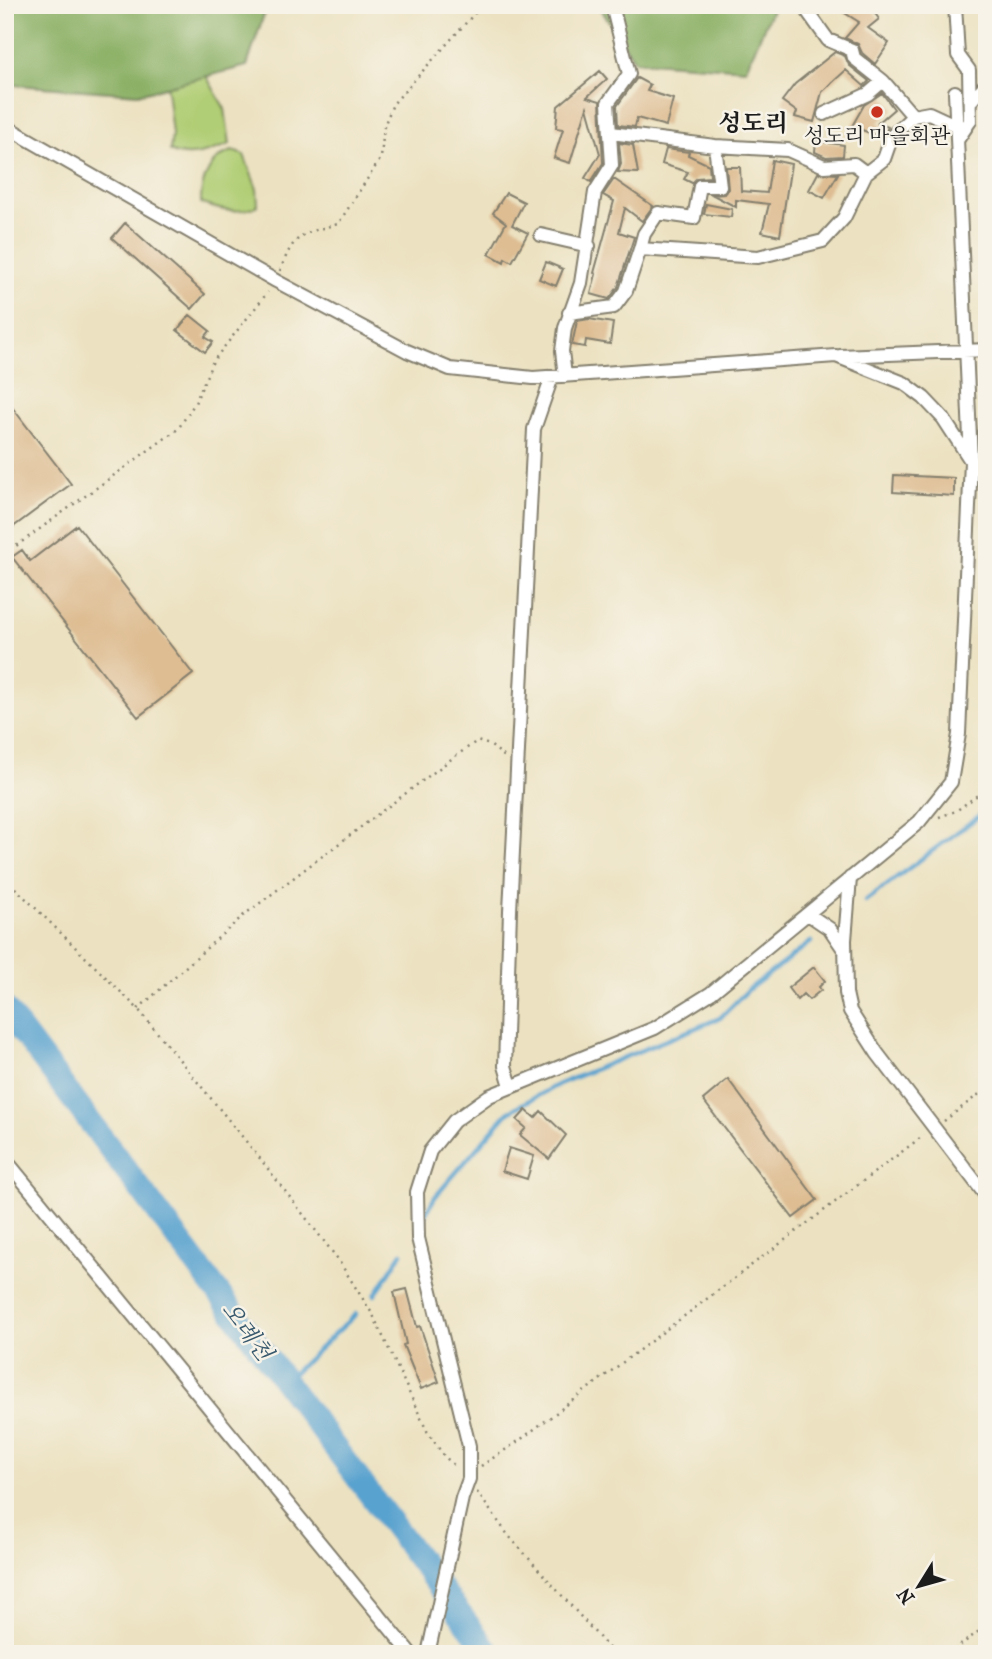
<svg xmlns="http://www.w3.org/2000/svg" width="992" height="1659" font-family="'IM FELL French Canon','Noto Serif KR',serif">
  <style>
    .green { fill: #b0ce74; stroke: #667548; stroke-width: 2 }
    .forest { fill: #8cb166; stroke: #546641; stroke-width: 2 }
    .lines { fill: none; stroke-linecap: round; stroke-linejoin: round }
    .stream { stroke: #58a2cf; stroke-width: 4.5 }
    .river { stroke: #58a2cf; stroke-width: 24 }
    .building { fill: #debd93 }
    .minor-casing { stroke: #847f6e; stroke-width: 16 }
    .path { stroke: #847f6e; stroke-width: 2.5; stroke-dasharray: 2 5; stroke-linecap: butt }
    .minor { stroke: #fff; stroke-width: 12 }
    .poi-dot { fill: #c8321e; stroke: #f7f3e8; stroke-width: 2.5 }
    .labels { text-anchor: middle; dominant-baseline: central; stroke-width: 5; stroke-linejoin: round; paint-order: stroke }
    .poi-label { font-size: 21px; fill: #1c1c1c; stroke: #f7f3e8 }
    .water-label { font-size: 23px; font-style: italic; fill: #37586d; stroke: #f7f3e8 }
    .quarter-label { font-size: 24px; font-weight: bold; fill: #1c1c1c; stroke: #f7f3e8 }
  </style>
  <rect width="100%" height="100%" fill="#f7f3e8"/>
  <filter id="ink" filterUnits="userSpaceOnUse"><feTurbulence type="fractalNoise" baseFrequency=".0143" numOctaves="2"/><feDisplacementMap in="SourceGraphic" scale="14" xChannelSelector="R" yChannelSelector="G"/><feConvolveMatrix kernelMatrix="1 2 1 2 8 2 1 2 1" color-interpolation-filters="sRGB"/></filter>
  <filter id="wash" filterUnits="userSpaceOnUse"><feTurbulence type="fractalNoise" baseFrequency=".00686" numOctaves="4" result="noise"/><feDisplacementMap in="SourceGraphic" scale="28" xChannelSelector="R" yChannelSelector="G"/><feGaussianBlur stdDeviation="1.57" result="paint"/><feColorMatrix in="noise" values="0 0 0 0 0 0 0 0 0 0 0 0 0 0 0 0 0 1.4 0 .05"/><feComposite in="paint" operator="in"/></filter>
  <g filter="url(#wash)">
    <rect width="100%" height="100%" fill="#ece2c1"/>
    <!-- green -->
    <path class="green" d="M200,65L225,109L230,144C211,151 189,161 170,151L172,134L166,80Z
      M233,151L244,155L257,189L258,205C240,215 220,211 201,203C200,181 211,156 233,151Z"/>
    <!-- forest -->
    <path class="forest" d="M5,5H267L247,66L138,94L14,85L5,79Z
      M598,5H774L746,69L635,61Z"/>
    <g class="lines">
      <!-- stream -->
      <path class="stream" d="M865,901L987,810
        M422,1220L435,1197L508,1112L559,1084L720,1018L749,989L811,942
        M375,1295L402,1253
        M285,1381L356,1314"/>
      <!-- river -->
      <path class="river" d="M5,1009L490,1654"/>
    </g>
    <g id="blocks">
      <!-- building -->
      <path class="building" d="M832,5H869L879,19L868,28L889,43L875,64L862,53L858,44L845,38L859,22Z
        M835,52L845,56L849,65L869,81L864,86L846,70L822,92L814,122L795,117L797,112L782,101L795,84Z
        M600,71L607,79L587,97L600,101L603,163L591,182L585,178L600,154L587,107L570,163L554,158L563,129L556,128L558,106Z
        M637,78L650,85L647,91L673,99L666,126L637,118L635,127L618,125L617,106Z
        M882,93L894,109L878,123L888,127L882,138L852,126L864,105Z
        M816,141L844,145L843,156L826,157L815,152Z
        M619,143L633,145L638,173L618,172L621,164Z
        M666,149L689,152L688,155L709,165L710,177L697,178L692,183L684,179L688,172L662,164Z
        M772,160L791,164L780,236L762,232L769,204L736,200V207L713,195L724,194L728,189L726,167H740L741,191L767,193Z
        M818,173L838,174L824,198L809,190Z
        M614,179L653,206L642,221L625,208L619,232L634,237L618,287L609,299L591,294L596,274L594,273L614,201L603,195Z
        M506,193L524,202L512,225L528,233L512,262L505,258L504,262L489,254L506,223L493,213Z
        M706,204L732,209L731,217L704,214Z
        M125,223L205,294L192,309L112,238Z
        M546,262L563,269L556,286L539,279Z
        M190,315L210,331L205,337L213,342L205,352L177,330Z
        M589,319L613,323L610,344L586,340L585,347L572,345L577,321Z
        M5,398L71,484L5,533Z
        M894,475L954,478V496L893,492Z
        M77,525L193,674L138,717L12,557L22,550L30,561Z
        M814,967L825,981L819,987L821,990L809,1000L803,994L797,1000L788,988Z
        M728,1079L817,1200L793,1218L703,1100Z
        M526,1110L535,1118L541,1111L566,1135L549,1159L520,1135L526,1128L517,1120Z
        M509,1148L534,1156L527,1179L502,1171Z
        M407,1289L417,1327L420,1326L439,1382L421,1389L403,1345L406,1344L394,1292Z"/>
    </g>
  </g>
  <g filter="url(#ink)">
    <use href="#blocks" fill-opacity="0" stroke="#847f6e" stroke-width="2"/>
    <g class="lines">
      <defs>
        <path id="minor" d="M955,5L958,55L969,70L970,121L958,139
          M808,12L828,40L852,50L854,58L883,81
          M955,92L971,461
          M970,102L987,83
          M824,114L868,94L883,81L913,116
          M5,126L276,281L407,351L450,369L533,378L836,356L904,383L924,398L943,418L971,461L959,734L951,782L919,822L711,993L655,1028L489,1096L454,1121L430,1151L417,1192L418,1238L469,1446V1479L462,1498L428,1654
          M611,133L715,146L788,150L824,166L854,164L866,173
          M541,235L589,246
          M640,249L644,234L658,213L694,218L700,186H720L715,146
          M569,313L614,307L626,291L640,249L758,257L823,241L844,218L866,173L884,159L892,136L913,116L929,113L957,126
          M840,356L987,350
          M565,376L562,351L565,328L581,283L595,192L612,165L608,103L629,74L612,5
          M850,878L845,940L846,993L850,1011L877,1053L987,1197
          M808,914L830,929L845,951
          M511,1086L505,1066L510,911L534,429L552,377
          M5,1159L411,1654"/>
      </defs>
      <!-- minor casing -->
      <use href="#minor" class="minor-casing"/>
      <!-- path -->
      <path class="path" d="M280,271C294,234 300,234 338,224L381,158L384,126L393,104L482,5
        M5,554L178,429L195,403L213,361L268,292
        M939,817L956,811L987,788
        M5,878L138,1009L258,1156L337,1258L373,1315L427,1431L444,1456L457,1468
        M138,1009L244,915L450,760L477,741L490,745L505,757
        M944,1121L987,1088
        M481,1466L520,1440L924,1135
        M477,1492L508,1535L614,1654
        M949,1654L987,1625"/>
      <!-- minor -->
      <use href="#minor" class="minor"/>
    </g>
  </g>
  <!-- markers -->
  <circle class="poi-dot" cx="877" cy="112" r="7"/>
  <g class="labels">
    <!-- poi labels -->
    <g class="poi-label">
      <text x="877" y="136">성도리 마을회관</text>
    </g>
    <!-- water labels -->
    <g class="water-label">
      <text transform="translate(247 1331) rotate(53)">오례천</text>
    </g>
    <!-- quarter labels -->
    <g class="quarter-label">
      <text x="753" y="123">성도리</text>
    </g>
  </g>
  <!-- margin -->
  <rect width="992" height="1659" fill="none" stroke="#f7f3e8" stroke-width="28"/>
  <!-- north arrow -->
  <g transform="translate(919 1586) rotate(233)" stroke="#f7f3e8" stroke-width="5" paint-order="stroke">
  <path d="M0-5L12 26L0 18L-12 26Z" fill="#1c1c1c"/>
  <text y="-10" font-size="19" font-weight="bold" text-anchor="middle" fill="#1c1c1c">N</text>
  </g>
</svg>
